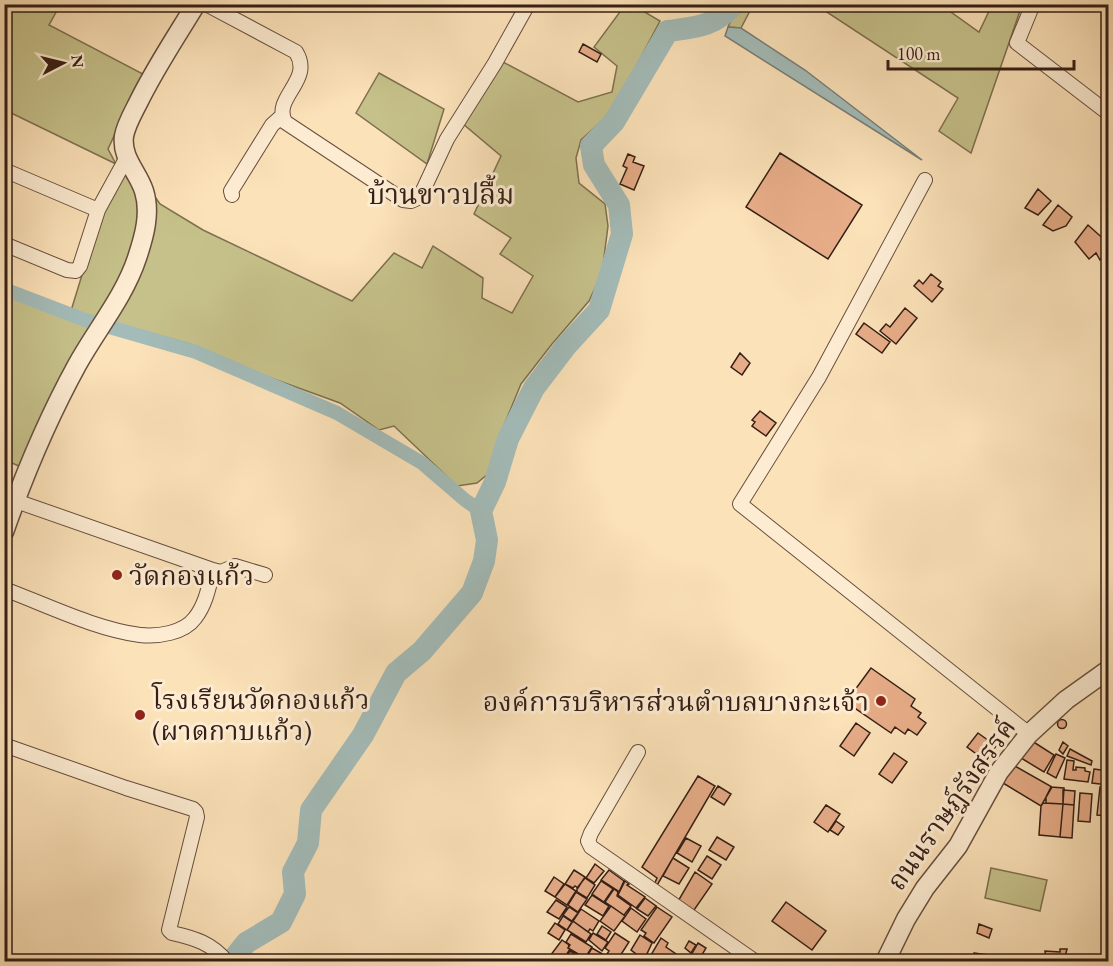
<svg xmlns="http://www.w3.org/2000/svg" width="1113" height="966" font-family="'EB Garamond','Noto Serif Thai',serif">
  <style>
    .green { fill: #c6c18a; stroke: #7e7050; stroke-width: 1.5 }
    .water { fill: #a3bcb9; stroke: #777d77; stroke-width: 1.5 }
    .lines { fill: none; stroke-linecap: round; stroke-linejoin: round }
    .canal { stroke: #a3bcb9; stroke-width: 14 }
    .river { stroke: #a3bcb9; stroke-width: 22 }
    .building { fill: #e7ad88; stroke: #351e15; stroke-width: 1.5 }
    .minor-casing { stroke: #674f3e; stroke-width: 16 }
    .tertiary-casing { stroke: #674f3e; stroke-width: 21 }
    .minor { stroke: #fdecd2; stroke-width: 14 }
    .tertiary { stroke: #fdecd2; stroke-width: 18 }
    .poi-dot { fill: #8f2418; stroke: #fdecd2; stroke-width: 2 }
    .labels { text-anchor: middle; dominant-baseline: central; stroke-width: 6; stroke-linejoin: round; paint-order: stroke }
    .poi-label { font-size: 27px; fill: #351e15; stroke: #fdecd2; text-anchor: start }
    .street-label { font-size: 27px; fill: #351e15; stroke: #fdecd2 }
    .neighbourhood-label { font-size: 28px; fill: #351e15; stroke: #fdecd2 }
  </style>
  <rect width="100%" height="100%" fill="#fce2b9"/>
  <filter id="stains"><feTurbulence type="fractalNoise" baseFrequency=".00333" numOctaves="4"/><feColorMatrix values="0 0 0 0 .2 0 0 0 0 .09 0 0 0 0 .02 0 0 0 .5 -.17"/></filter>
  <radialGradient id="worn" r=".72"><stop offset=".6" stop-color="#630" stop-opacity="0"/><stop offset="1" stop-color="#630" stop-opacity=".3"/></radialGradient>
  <!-- green -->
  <path class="green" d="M4,5H60L49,25L143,74L108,149L116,164L5,110Z
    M625,5H633L660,21L623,91L604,119L581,140L576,158L579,183L605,204L608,226L602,273L589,301L552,344L521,384L504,425L489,473L477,483L457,486L394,426L379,430L340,403L260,374L190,344L111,322L153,194L160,204L203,230L352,301L394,253L422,268L433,246L483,278L482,298L512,313L533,276L500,254L511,238L474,214L501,156L462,123L503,62L578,102L612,92L617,66L594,47Z
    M738,5H753L741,28L728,27Z
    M816,5H941L979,32L992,5H1022L971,153L939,131L958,98Z
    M379,73L444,109L427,164L356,113Z
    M123,172C127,178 133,185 135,192C146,230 119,279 106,314L95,318L70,314L98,223Z
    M4,292L90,327L21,467L5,460L6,432C1,420 8,404 11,391L7,384L5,391Z
    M991,868L1047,880L1040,911L985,898Z"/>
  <!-- water -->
  <path class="water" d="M728,27L741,28L805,70L922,160L725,36Z"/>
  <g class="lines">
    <!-- canal -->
    <path class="canal" d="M4,289L85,320L196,352L337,413L422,463L465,500L481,511"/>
    <!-- river -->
    <path class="river" d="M231,962L246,943L281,922L295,894L293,872L308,843L311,810L363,735L396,673L422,651L472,593L484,561L487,540L481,511L495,482L508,439L534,388L566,346L599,310L622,234L619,205L594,165L591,146L614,122L668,31C696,27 714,27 734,4"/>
  </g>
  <!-- building -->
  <path class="building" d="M583,44L601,54L597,62L579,52Z
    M780,153L862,205L828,259L746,207Z
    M628,154L635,157L633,162L644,166L634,190L620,184L627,168L623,166Z
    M1038,189L1051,201L1038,215L1025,208Z
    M1058,205L1072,217L1066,226L1053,231L1043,225Z
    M1088,225L1108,243V250L1100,260L1096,253L1089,259L1075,242Z
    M931,274L941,282L938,286L943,289L932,302L914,286L919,280L923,284Z
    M905,308L917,318L896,344L880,331L886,324L890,327Z
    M864,323L890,342L882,353L856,334Z
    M740,353L750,363L742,375L731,367Z
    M760,411L776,423L766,436L752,426L755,422L752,420Z
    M871,668L915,699L911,706L921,713L918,717L926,723L917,735L908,729L905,734L895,727L891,733L846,702Z
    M1057.5 724a4.5 4.5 0 1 1 9 0a4.5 4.5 0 1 1-9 0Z
    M856,723L870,733L854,756L840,746Z
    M978,733L996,746L986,761L967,747Z
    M1032,741L1054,755L1044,772L1021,758Z
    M1063,742L1068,746L1063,754L1059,750Z
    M1070,749L1092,761L1091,765L1067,756Z
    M894,753L907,762L892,783L879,774Z
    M1056,754L1065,758L1056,778L1047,773Z
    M1067,760L1074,761L1073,770H1076V767L1085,768V771L1090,772L1088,782L1064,779Z
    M1013,765L1052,787L1041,806L1003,783Z
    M1094,769L1108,771V785L1092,783Z
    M698,776L715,786L656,887L654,885L657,878L642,867Z
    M718,786L731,794L724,805L711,797Z
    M1051,787L1064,788L1063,804L1046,803V797Z
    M1100,787H1108V816L1097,815Z
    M1063,790L1075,791L1074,805L1063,804Z
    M1080,793L1092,794L1090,822L1078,821Z
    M956,794L965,800L956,814L945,809Z
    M965,800L970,803L964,813L959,810Z
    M1043,803L1063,804L1060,837L1039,835L1041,806Z
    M1063,804L1074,805L1072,838L1060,837Z
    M826,805L840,814L828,832L814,822Z
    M836,821L844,827L838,835L830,830Z
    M717,837L734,847L726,860L709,850Z
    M686,838L701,846L692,862L677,853Z
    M707,856L721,865L712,879L698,870Z
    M673,858L689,868L679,884L663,876Z
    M595,864L604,871L594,883L586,878Z
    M574,870L585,877L578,888L575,886L573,888L565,884Z
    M609,870L624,881L618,894V891L601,880Z
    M695,872L712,884L692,913L677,903Z
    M554,877L564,884L555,897L545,891Z
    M585,878L595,885L587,898L577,892V888Z
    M601,881L613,889L604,902L592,894Z
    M625,881L629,884L627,885L645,897L636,908L618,895Z
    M565,884L576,891L567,905L555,897Z
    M614,889L618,892L617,896L631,906L624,915L605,902Z
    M576,892L587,899L578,912L568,905Z
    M592,895L609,906L603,916L585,905Z
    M645,898L656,906L648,916L637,909Z
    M556,900L567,907L559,919L547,912Z
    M786,902L826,931L812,950L772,921Z
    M611,906L625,916L614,931L600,921Z
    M569,907L578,913L572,921L563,915Z
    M657,907L672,917L654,943L644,936L646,933L641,930Z
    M631,908L646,919L637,932L622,921Z
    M581,909L599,921L593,931L590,929L588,932L573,921Z
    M563,916L572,922L567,930L558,924Z
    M573,921L591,934L586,942L567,930Z
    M555,923L565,930L559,940L548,933Z
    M979,924L992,929L989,938L977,933Z
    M602,926L611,932L606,940L597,934Z
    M593,933L608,942L602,951L589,940Z
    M615,933L629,942L620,956L622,957L619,962L610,958L611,956L607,954L609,951L605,948Z
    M571,934L592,947L585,958L568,948L570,945L566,942Z
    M640,935L652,943L644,960L631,950Z
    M661,938L668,943L666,947L679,956L675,962H651L648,960Z
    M562,940L569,945L568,948L570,949L562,962H559L550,956Z
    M689,941L696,945L691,953L685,948Z
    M698,943L706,948L699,960L691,955Z
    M592,948L606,956L603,962L584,961Z
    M1060,949H1067L1065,957H1068V962H1046L1045,951L1060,952Z
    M570,951L584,959L582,962H563Z
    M974,953L988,955V962H973Z
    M1026,956L1043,958V962H1025Z"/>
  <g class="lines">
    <defs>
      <path id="minor" d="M206,4L296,52C314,81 272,97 285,122L403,200L411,201L420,197L447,139L495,63L528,4
        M1033,4L1017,43L1108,113
        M4,170L98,210
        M925,180L819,377L740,504L1029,734
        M232,195L231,191L272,125L282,116
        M4,244L67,270L76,271L80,266L98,210L127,157
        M16,501L213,570L221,572L235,566L265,575
        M4,589C47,605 95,629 140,635C158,637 184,633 195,618C206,604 209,586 213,570
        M4,745L126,788L193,809L196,812L197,817L169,930L172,933C194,938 212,943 227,962
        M638,752L591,833L588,841L591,847L756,962"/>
      <path id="tertiary" d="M4,532C24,475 48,418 77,365C97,329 124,297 137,258C144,237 151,213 144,191C138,172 121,158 124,136C126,125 133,113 138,103C155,68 176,37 196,4
        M885,962L906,919L925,888L958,846L999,772L1029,734L1066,700L1108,670"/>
    </defs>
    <!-- minor casing -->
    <use href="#minor" class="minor-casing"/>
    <!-- tertiary casing -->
    <use href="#tertiary" class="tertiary-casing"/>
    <!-- minor -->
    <use href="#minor" class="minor"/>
    <!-- tertiary -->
    <use href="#tertiary" class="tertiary"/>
  </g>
  <!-- markers -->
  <g class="poi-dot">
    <circle cx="117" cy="575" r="6"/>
    <circle cx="881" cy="701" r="6"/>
    <circle cx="140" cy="715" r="6"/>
  </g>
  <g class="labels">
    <!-- poi labels -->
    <g class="poi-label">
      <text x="129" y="575">วัดกองแก้ว</text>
      <text x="152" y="699">โรงเรียนวัดกองแก้ว<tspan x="152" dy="31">(ผาดกาบแก้ว)</tspan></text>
      <text x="869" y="701" text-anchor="end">องค์การบริหารส่วนตำบลบางกะเจ้า</text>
    </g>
    <!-- street labels -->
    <g class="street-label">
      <text transform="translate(951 804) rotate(-55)">ถนนราษฎ์รังสรรค์</text>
    </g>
    <!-- neighbourhood labels -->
    <g class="neighbourhood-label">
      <text x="441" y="194">บ้านขาวปลื้ม</text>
    </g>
  </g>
  <!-- margin -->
  <rect width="1113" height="966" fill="none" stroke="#fce2b9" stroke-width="24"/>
  <rect x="6" y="6" width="1101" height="954" fill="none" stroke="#351e15" stroke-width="3"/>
  <rect x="12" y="12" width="1089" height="942" fill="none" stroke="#351e15" stroke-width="1.5"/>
  <!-- north arrow -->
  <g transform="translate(63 63) rotate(83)" stroke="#fdecd2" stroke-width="4.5" paint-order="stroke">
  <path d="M0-4.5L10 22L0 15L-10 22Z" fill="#351e15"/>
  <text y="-9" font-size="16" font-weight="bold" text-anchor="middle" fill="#351e15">N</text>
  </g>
  <!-- scale -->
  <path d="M888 60v9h186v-9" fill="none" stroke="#351e15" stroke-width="3"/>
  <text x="897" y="60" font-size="18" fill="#351e15" stroke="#fdecd2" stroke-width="4.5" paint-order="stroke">100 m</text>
  <rect width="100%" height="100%" filter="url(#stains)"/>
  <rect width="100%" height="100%" fill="url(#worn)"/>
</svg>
